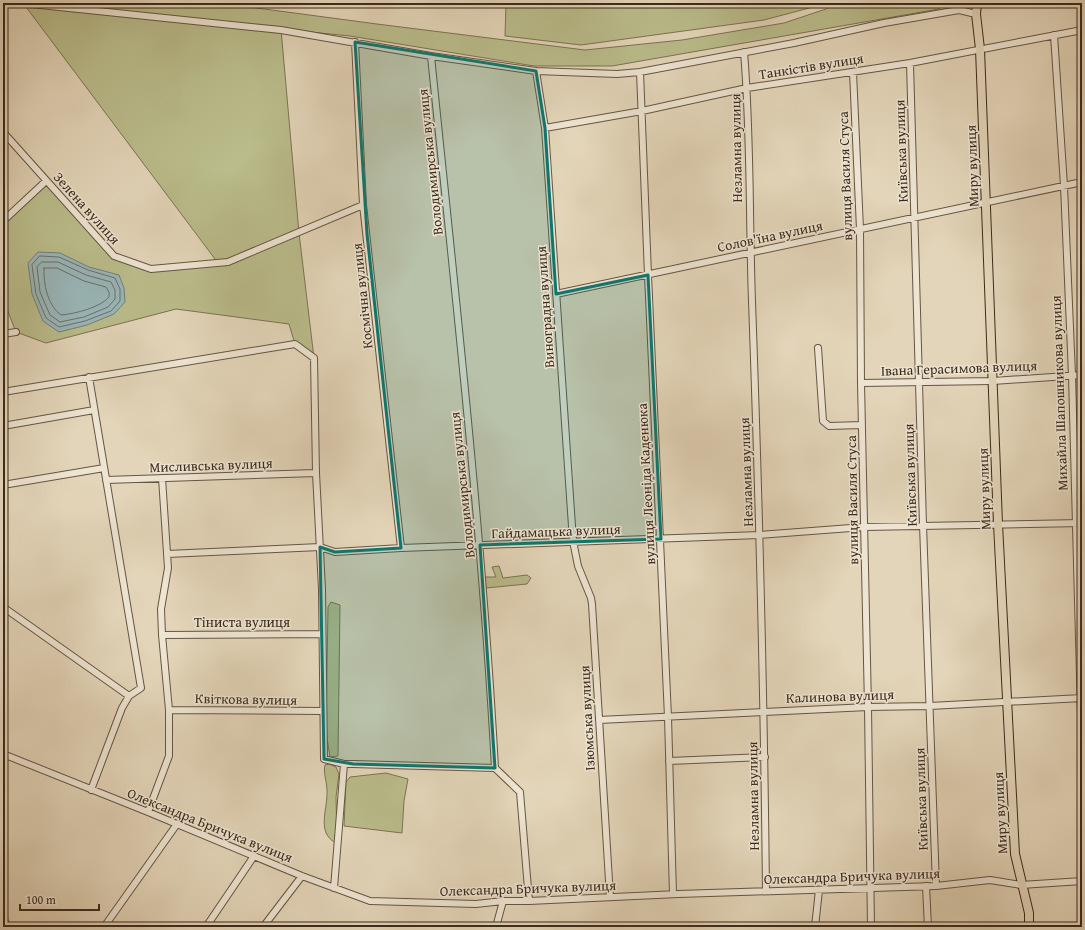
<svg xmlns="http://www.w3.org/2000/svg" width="1085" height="930" font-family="'Gentium Book Plus',serif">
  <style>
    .green { fill: #babc8b; stroke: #7b7353 }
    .water { fill: #99b6b9; stroke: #747e7a }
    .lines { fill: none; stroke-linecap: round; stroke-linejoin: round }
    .shore { stroke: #6a706a; stroke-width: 1 }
    .minor-casing { stroke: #665542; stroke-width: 8 }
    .major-casing { stroke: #3c2a1b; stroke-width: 10 }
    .minor { stroke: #ede4d2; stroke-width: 6 }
    .major { stroke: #e3d5b9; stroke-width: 8 }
    .marked { fill: #0f766e; fill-opacity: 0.2; stroke: #0f766e; stroke-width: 3; stroke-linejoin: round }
    .labels { text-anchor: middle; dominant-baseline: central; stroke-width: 3; stroke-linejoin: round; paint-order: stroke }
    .street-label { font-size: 14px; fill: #3c2a1b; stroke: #ede4d2 }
  </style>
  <rect width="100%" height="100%" fill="#e3d5b9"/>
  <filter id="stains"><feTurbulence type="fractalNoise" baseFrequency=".005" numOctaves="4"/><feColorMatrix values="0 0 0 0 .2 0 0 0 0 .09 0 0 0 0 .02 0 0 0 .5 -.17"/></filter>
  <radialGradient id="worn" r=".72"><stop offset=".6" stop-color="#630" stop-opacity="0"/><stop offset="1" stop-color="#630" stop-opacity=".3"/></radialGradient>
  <!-- green -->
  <path class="green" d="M23,3H219L377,24L585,50L682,40L784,23L826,9L834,3H944L939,9L612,66H534L350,36L281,29L299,233L314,358L295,344L289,324L176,309L46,343L16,332L5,304L3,303V221L46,181L114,256L151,269L218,263Z
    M506,3H828L764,20L581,45L505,36Z
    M499,566L503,578L527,575L531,578L527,584L486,588L485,577H496L492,567Z
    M331,602L340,605L338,756L330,757L326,732L328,607Z
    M329,764L336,767L339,774L336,797L337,839L334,842C331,840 328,837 326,833C321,820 328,804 327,790C327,782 323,773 325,765Z
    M386,773L408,779L404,801L402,833L344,826L346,782L350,777Z
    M3,912L13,927H3Z"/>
  <!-- water -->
  <path class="water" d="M38,252L60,253L89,267L119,275L124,288L125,302L114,314L87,325L59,332L43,321L32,294L28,263Z"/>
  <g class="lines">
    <!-- shore -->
    <path class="shore" d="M40,256L59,257L88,270L115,278L120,289V301L111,311L85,321L59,327L46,318L36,294L32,265Z
      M42,262H58L86,275L111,282L115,290V299L108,307L84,317L60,322L50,315L40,292L37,267Z
      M44,268H57L84,281L106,287L109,292V297C101,307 75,314 61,315C48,306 43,284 44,268Z"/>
    <defs>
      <path id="minor" d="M21,3L281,30L431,56L536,71L617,74L640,72L794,43L884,23L959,10L976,14
        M1054,35L1064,186L1072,375L1082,751
        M355,42L363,205L401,548
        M744,52C751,135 749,218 752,301C759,498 764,694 766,891
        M431,56C455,293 482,530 495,768L520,792L529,901
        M910,63L923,525L936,886
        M536,71L545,128L573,541L578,566L591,598L592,604L610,897
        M640,72L648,275L668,717L673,894
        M853,72L860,229L861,383L868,707L871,927
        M545,128L642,111L747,88L910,63L1082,30
        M3,132L114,256L151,269L228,262L363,205
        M3,221L46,181
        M556,294L1082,182
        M3,334L16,332
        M818,348L823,421L829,426L862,425
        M89,377L141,688L129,696L122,708L91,790
        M861,383L993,381L1082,375
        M3,392L295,344L314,358L316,473L322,589L324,759L344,764H353L495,768
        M3,426L94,410
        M106,480L316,473
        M3,485L104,468
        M167,554L320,547L335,552L401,548L760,535L864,527L1082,523
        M3,607L129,696
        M162,635L322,634
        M169,710L323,711
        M599,720L764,712L868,707L930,706L1082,698
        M3,754L148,812L302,876L370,901L476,904L503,901H529L678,894L936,886L990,880L1021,885L1082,881
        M669,761L765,757
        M148,812L169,756V710L162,635L161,609L168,568L162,478
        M926,886L928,927
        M334,888L344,764
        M104,927L177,824
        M206,927L254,856
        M263,927L302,876
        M496,927L503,901
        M815,927L819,890"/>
      <path id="major" d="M977,3L976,14L980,49L998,524L1015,854L1029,913V927"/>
    </defs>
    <!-- minor casing -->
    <use href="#minor" class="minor-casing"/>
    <!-- major casing -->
    <use href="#major" class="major-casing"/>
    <!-- minor -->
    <use href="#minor" class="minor"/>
    <!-- major -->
    <use href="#major" class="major"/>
  </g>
  <!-- marked area -->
  <path class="marked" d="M355,42L536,71L545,128L556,294L648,275L661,539L480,545L495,768L353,764L324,759L320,547L335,552L401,548L367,234Z"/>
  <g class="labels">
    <!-- street labels -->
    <g class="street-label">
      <text transform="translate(811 66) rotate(-9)">Танкістів вулиця</text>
      <text transform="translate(736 148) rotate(-91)">Незламна вулиця</text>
      <text transform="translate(901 151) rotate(-92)">Київська вулиця</text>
      <text transform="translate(430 162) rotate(-96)">Володимирська вулиця</text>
      <text transform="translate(972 166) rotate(-92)">Миру вулиця</text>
      <text transform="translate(845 176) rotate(-92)">вулиця Василя Стуса</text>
      <text transform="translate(87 208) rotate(48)">Зелена вулиця</text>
      <text transform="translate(770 236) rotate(-12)">Солов'їна вулиця</text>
      <text transform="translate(362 296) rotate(-96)">Космічна вулиця</text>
      <text transform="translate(545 307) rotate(-94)">Виноградна вулиця</text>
      <text transform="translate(959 368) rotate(-2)">Івана Герасимова вулиця</text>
      <text transform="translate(1059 393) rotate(-92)">Михайла Шапошникова вулиця</text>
      <text transform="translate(211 465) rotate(-2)">Мисливська вулиця</text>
      <text transform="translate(746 472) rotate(-92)">Незламна вулиця</text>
      <text transform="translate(910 475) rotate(-92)">Київська вулиця</text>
      <text transform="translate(646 484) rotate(-93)">вулиця Леоніда Каденюка</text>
      <text transform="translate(462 485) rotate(-96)">Володимирська вулиця</text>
      <text transform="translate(984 489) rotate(-92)">Миру вулиця</text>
      <text transform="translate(852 500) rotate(-91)">вулиця Василя Стуса</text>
      <text transform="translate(556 531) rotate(-2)">Гайдамацька вулиця</text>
      <text x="242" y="622">Тіниста вулиця</text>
      <text transform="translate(840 696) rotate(-2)">Калинова вулиця</text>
      <text transform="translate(246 699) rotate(1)">Квіткова вулиця</text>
      <text transform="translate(587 718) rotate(-93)">Ізюмська вулиця</text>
      <text transform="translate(753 796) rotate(-91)">Незламна вулиця</text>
      <text transform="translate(921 799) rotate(-92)">Київська вулиця</text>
      <text transform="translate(1000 813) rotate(-93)">Миру вулиця</text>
      <text transform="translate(210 825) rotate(22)">Олександра Бричука вулиця</text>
      <text transform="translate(852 876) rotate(-2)">Олександра Бричука вулиця</text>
      <text transform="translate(528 888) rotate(-2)">Олександра Бричука вулиця</text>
    </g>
  </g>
  <!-- margin -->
  <rect width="1085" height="930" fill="none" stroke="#e3d5b9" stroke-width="16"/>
  <rect x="4" y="4" width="1077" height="922" fill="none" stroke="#3c2a1b" stroke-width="2"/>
  <rect x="8" y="8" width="1069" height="914" fill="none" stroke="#3c2a1b"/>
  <!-- scale -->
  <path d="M20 904v6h79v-6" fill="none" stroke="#3c2a1b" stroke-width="2"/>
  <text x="26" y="904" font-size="12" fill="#3c2a1b" stroke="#ede4d2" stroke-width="3" paint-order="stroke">100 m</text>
  <rect width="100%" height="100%" filter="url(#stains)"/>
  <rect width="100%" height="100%" fill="url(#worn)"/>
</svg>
